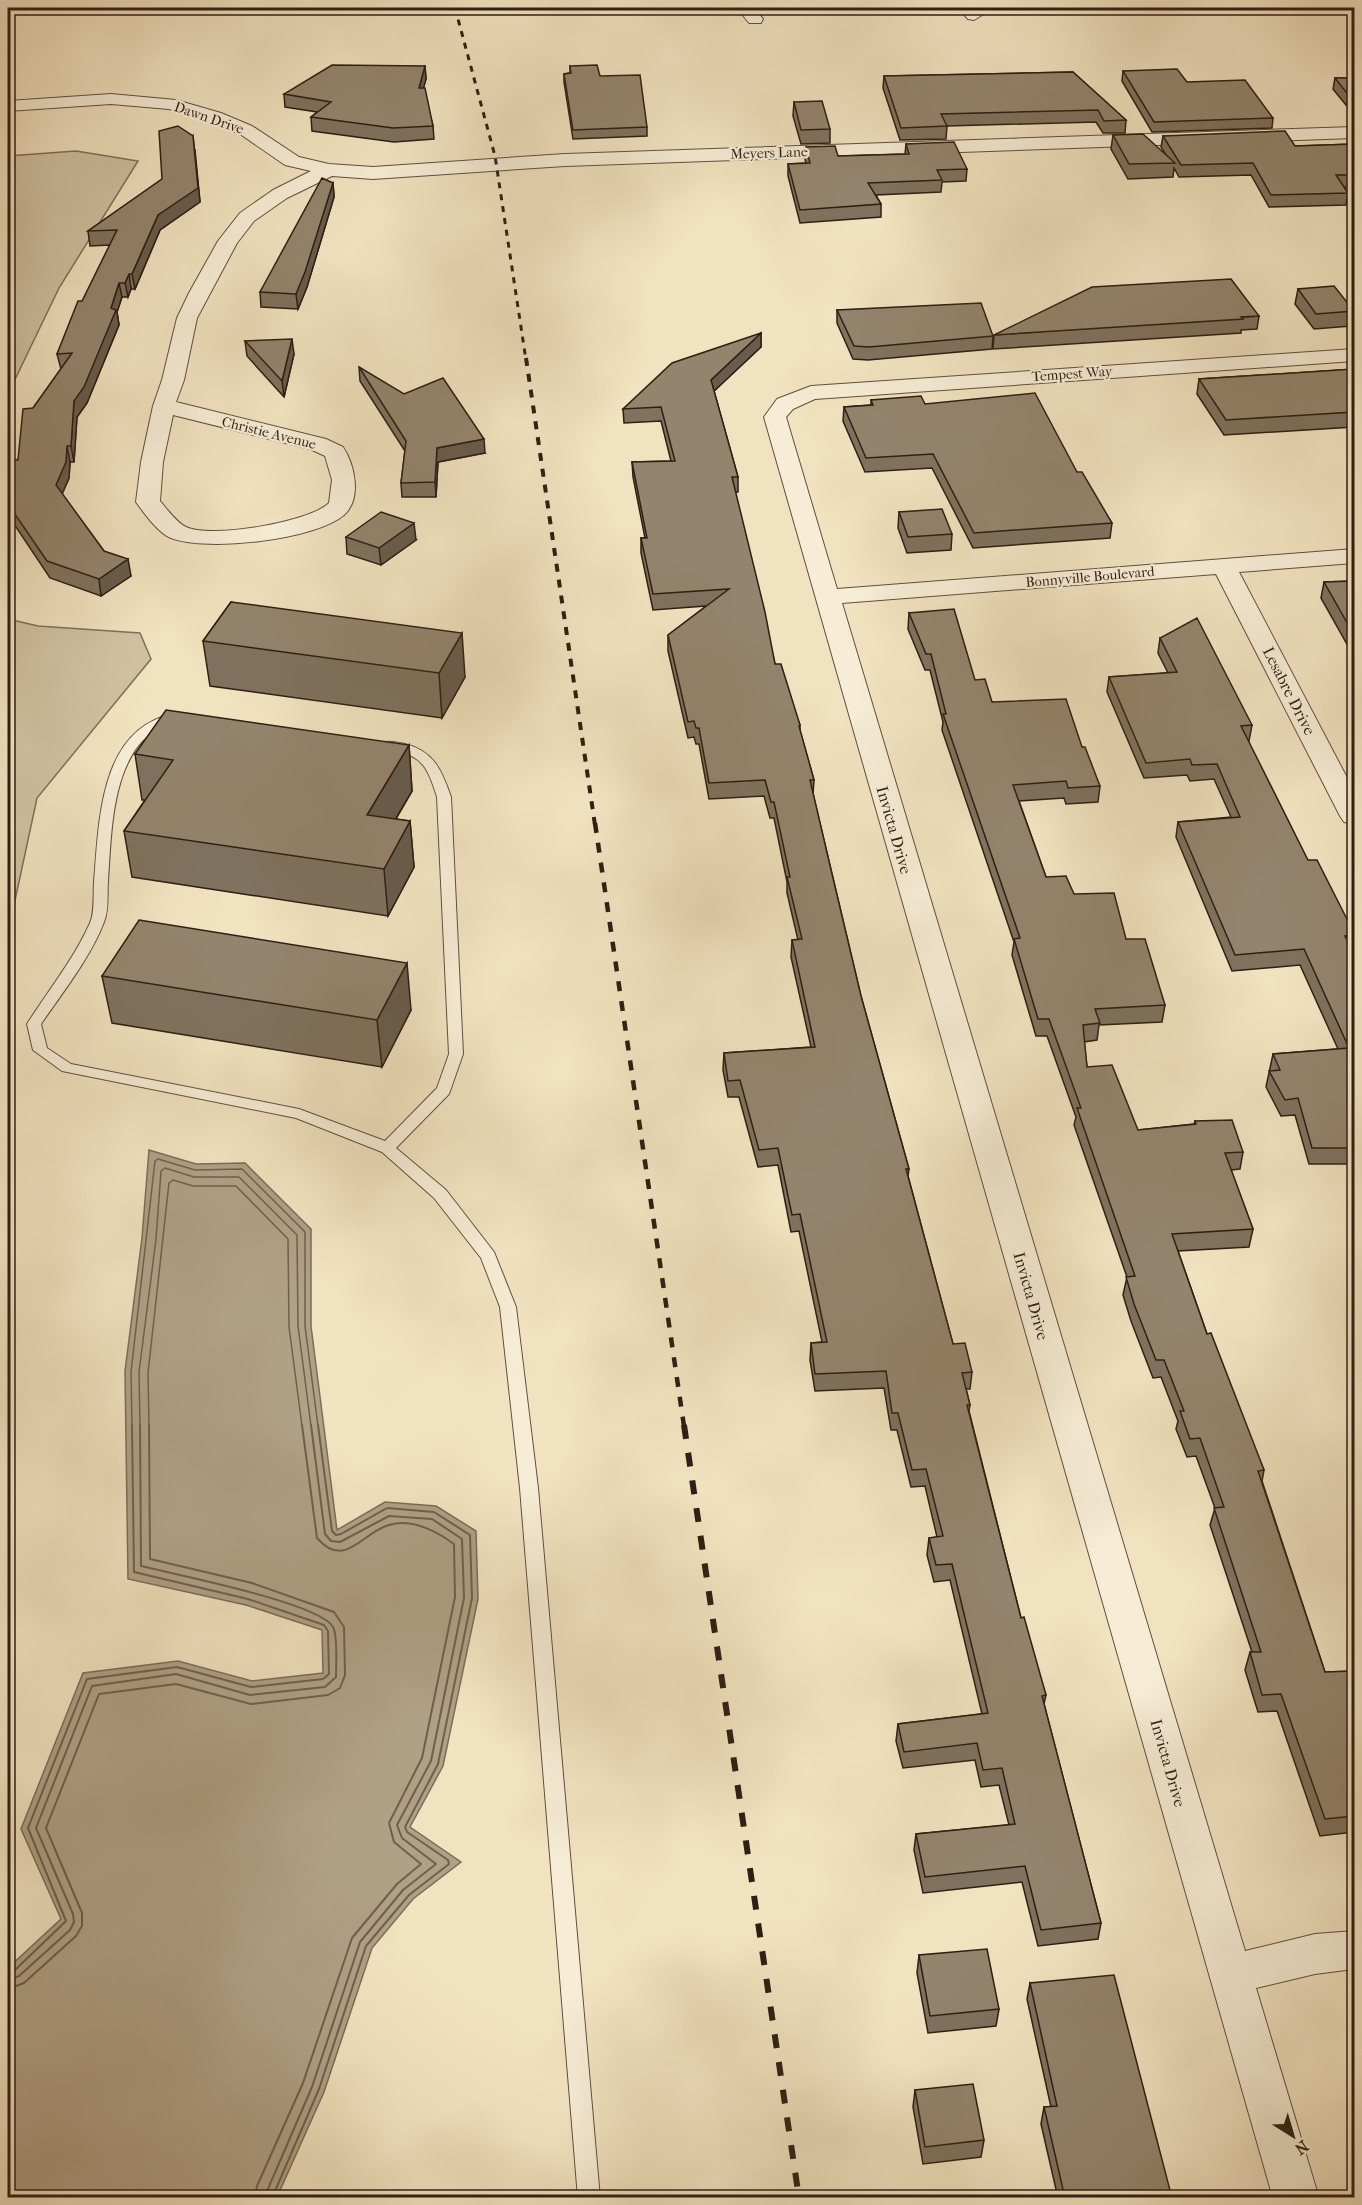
<svg xmlns="http://www.w3.org/2000/svg" width="1362" height="2205" font-family="'IM FELL French Canon',serif">
  <style>
    .green { fill: #d1c2a3; stroke: #80705c; stroke-width: 1.5 }
    .water { fill: #b0a086; stroke: #7c6c58; stroke-width: 1.5 }
    .lines { fill: none; stroke-linecap: round; stroke-linejoin: round }
    .shore-far1 { stroke: #705f4d; stroke-width: 1.5 }
    .shore { stroke: #705f4d; stroke-width: 2 }
    .lane-casing { stroke: #604f3f; stroke-width: 2 }
    .street-casing { stroke: #604f3f; stroke-width: 2 }
    .lane { fill: #f7edd6; fill-rule: evenodd }
    .street { fill: #f7edd6; fill-rule: evenodd }
    .rail-far3 { stroke: #2f1e14; stroke-width: 3; stroke-dasharray: 6 6; stroke-linecap: butt }
    .rail-far2 { stroke: #2f1e14; stroke-width: 4; stroke-dasharray: 8 8; stroke-linecap: butt }
    .rail-far1 { stroke: #2f1e14; stroke-width: 4.5; stroke-dasharray: 10 10; stroke-linecap: butt }
    .rail { stroke: #2f1e14; stroke-width: 6; stroke-dasharray: 14 14; stroke-linecap: butt }
    .wall { fill: #7f725e; stroke: #2f1e14; stroke-width: 1.5 }
    .shaded-wall { fill: #685c4c; stroke: #2f1e14; stroke-width: 1.5 }
    .building { fill: #94846d; stroke: #2f1e14; stroke-width: 1.5 }
    .labels { text-anchor: middle; dominant-baseline: central; stroke-width: 4.5; stroke-linejoin: round; paint-order: stroke }
    .far-street-label { font-size: 14px; fill: #2f1e14; stroke: #f7edd6 }
    .street-label { font-size: 16px; fill: #2f1e14; stroke: #f7edd6 }
  </style>
  <rect width="100%" height="100%" fill="#f2e3c0"/>
  <filter id="stains"><feTurbulence type="fractalNoise" baseFrequency=".00333" numOctaves="4"/><feColorMatrix values="0 0 0 0 .2 0 0 0 0 .09 0 0 0 0 .02 0 0 0 .5 -.17"/></filter>
  <radialGradient id="worn" r=".72"><stop offset=".6" stop-color="#630" stop-opacity="0"/><stop offset="1" stop-color="#630" stop-opacity=".3"/></radialGradient>
  <!-- green -->
  <path class="green" d="M76,151L138,161L59,288L8,394V156Z
    M8,619L38,626L140,633L151,659L37,798L8,933Z"/>
  <!-- water -->
  <path class="water" d="M149,1150L196,1164L245,1163L311,1229V1326L337,1530L385,1502L436,1506L476,1531L478,1599L443,1766L410,1827L461,1862L413,1899L372,1948L324,2092L277,2197H8V1968L61,1919L21,1829L83,1673L178,1661L252,1681L323,1673L322,1630L246,1605L128,1579L125,1371L142,1238Z"/>
  <g class="lines">
    <!-- shore-far1 -->
    <path class="shore-far1" d="M132,1426L131,1372L155,1161L158,1159L195,1170L242,1169L305,1232V1326L318,1426
      M140,1426L139,1372L156,1239L161,1171L165,1168L194,1177H239L297,1235L298,1326L311,1426
      M149,1426L148,1373L169,1183L173,1180L193,1186H236L288,1239L289,1327L302,1426"/>
    <!-- shore -->
    <path class="shore" d="M8,1972L14,1971L66,1921L28,1828L87,1679L177,1667L251,1687L323,1679L329,1674L328,1631L324,1625L248,1599L134,1572L132,1425
      M8,1980L19,1976L70,1930L74,1922L73,1914L36,1828L92,1686L176,1674L250,1695L325,1687L336,1677C336,1665 338,1636 333,1627C320,1603 173,1574 141,1566L140,1425
      M8,1989L24,1983L76,1936L82,1926V1913L46,1828L99,1694L176,1684L251,1704L328,1695L340,1688L345,1675L344,1627L334,1612L252,1583L150,1559L149,1425
      M255,2198L257,2186L303,2083L352,1938L397,1884L421,1864L394,1842L389,1823L422,1758L455,1597L454,1544C436,1531 412,1518 389,1525C361,1533 345,1570 317,1538L302,1425
      M264,2198L312,2087L360,1942L403,1890L436,1864L402,1838L397,1825L431,1761L464,1598L462,1539L432,1519L389,1516L340,1542L331,1541L325,1534L311,1425
      M272,2198L319,2089L366,1946L409,1895L449,1864L448,1860L407,1832L405,1827L438,1764L472,1598L470,1535L434,1512L387,1508L341,1534L336,1535L332,1531L318,1425"/>
    <defs>
      <path id="lane" d="M173,714L179,718L177,721C111,737 112,826 108,881C107,894 109,911 104,922C92,955 61,995 41,1024L47,1048L71,1064L299,1109L385,1141L437,1088L449,1054L437,797C426,762 421,756 386,748L384,745L386,742C392,741 398,743 405,744C434,751 442,771 451,797L463,1054L449,1094L396,1148L446,1190L494,1252L516,1307L538,1488L600,2198H578L520,1488L500,1307L481,1258L434,1198L382,1152L296,1118L62,1071L33,1050L27,1024C48,991 74,959 90,923C95,912 93,895 94,882C99,823 99,729 173,714Z"/>
      <path id="street" d="M737,8H754L763,19L761,23H749Z
        M958,8H975L982,15L974,20L968,19Z
        M111,94L176,100L221,113L252,126L299,157L329,164L373,167L565,154L1354,127V138L565,166L373,179L332,176L287,198L254,221L237,243L197,318L184,380L176,402L326,439L343,447C355,465 362,499 344,515C315,540 207,552 171,538C158,533 144,513 136,502L141,462L153,406L162,380L177,318L189,293L218,241L240,213L273,190L311,171L285,165L240,134L209,121L169,109L111,104L8,111V101ZM173,415L310,449L325,456L332,480L329,503C310,522 211,539 186,527C176,522 167,509 160,501L163,462Z
        M1354,349V361L815,399L793,409L786,417L837,589L1354,549V563L1239,572L1354,791V824L1344,822L1340,816L1216,574L842,603L1245,1951L1315,1934L1354,1931V1969L1315,1974L1256,1988L1319,2198H1273L764,417L777,399L811,386Z"/>
    </defs>
    <!-- lane casing -->
    <use href="#lane" class="lane-casing"/>
    <!-- street casing -->
    <use href="#street" class="street-casing"/>
    <!-- lane -->
    <use href="#lane" class="lane"/>
    <!-- street -->
    <use href="#street" class="street"/>
    <!-- rail-far3 -->
    <path class="rail-far3" d="M455,8L495,156L526,360"/>
    <!-- rail-far2 -->
    <path class="rail-far2" d="M526,358L595,825"/>
    <!-- rail-far1 -->
    <path class="rail-far1" d="M595,823L684,1426"/>
    <!-- rail -->
    <path class="rail" d="M684,1425L799,2198"/>
  </g>
  <!-- wall -->
  <path class="wall" d="M1184,8H1284L1186,10Z
    M425,66L426,79L423,88L433,126L434,139L394,142L312,131L311,117L317,112L285,107L284,94Z
    M570,66L647,127V136L573,139L564,82V74L570,73Z
    M1123,71L1187,82L1273,118L1272,128L1152,132L1122,81Z
    M1073,72L1126,120L1125,133H1103L1096,122L947,126L946,139L900,140L883,88L884,76Z
    M1335,78H1354V115L1333,89Z
    M794,102L830,129V143L801,144L793,116Z
    M1113,135L1166,155L1161,147L1163,136L1295,146L1354,144V186L1344,187L1348,193L1346,205L1269,207L1251,175L1179,177L1174,168L1173,177L1128,179L1111,149Z
    M906,144L967,169L966,181L942,182L941,192L876,195L881,204V217L800,223L788,176V164L806,163L805,160L806,147L838,156L905,154Z
    M195,150L200,202L160,230L135,289H131L128,297H122L117,312L119,325L87,403L77,417L74,462H70L69,478L62,494L104,551L131,576L101,596L50,578L8,515V460H18L33,408L61,369L57,354L110,245L90,246L88,231L162,179Z
    M333,183L334,197L307,287L298,309L261,307L260,292Z
    M1298,289L1354,311L1351,326L1314,329L1295,304Z
    M837,310L993,336L992,349L868,360L853,359L837,323Z
    M1259,316L1257,329L1241,330V333L993,349L994,335Z
    M761,333V347L714,391L738,477V492H735L775,664L800,725V731L814,780L813,794L861,996L909,1169L908,1176L953,1344L972,1372L970,1389H966L970,1405L969,1411L1021,1618L1046,1695L1044,1704L1101,1923L1098,1939L1038,1946L1022,1882L923,1893L914,1850L916,1834L1009,1825L999,1785L981,1787L975,1760L903,1768L896,1741L898,1724L982,1714L950,1580L934,1582L927,1555L929,1538L937,1537L925,1486L911,1487L897,1430H891L884,1388L815,1391L810,1360L811,1343L822,1342L799,1231L791,1232L778,1165L758,1167L739,1097H728L723,1070L724,1053L811,1047L791,957L792,940H798L787,893V882L774,818H770L764,796L709,799L699,744H696L694,737L688,738L668,651V635L706,606L653,610L641,553V538H645L633,477L632,462L671,461L661,421L624,423L623,409Z
    M245,341L294,354L284,397L247,356Z
    M359,367L485,453L438,462L436,497H402L401,483L405,451L360,381Z
    M1354,369V427L1224,435L1197,394L1199,379Z
    M871,400L925,404L1077,472L1112,523L1110,538L973,548L932,468L865,472L843,421L844,407L871,405Z
    M899,512L952,534L951,550L907,553L898,528Z
    M346,537L416,540L381,565L347,554Z
    M1354,581V668L1352,663L1353,655L1321,598L1324,582Z
    M231,602L465,677L442,718L210,686L203,641Z
    M909,613L975,680L992,702L1082,747L1100,786L1098,802L1066,804L1064,798L1019,801L1046,877L1074,894L1126,939L1165,1005L1162,1022L1099,1025L1097,1040L1084,1042L1087,1067L1138,1130L1194,1124L1195,1121L1243,1152L1240,1169L1231,1170L1253,1229L1249,1247L1178,1251L1207,1334L1264,1470L1262,1481L1325,1672L1354,1671V1832L1320,1836L1277,1711L1258,1712L1245,1670L1250,1652H1252L1210,1525L1215,1508L1196,1456L1187,1457L1176,1429L1178,1421L1161,1377L1153,1378L1131,1321L1123,1295L1127,1277L1074,1125L1076,1117L1047,1036H1036L1012,955L1014,942L942,730L943,722L930,670H925L908,629Z
    M1160,638L1252,725L1249,741H1248L1354,955V1164H1309L1295,1115L1281,1116L1266,1087L1273,1054L1338,1049L1300,965L1232,971L1176,837L1178,822L1231,817L1214,779L1190,781L1187,775L1144,778L1107,692L1109,677L1168,673L1158,653Z
    M409,745L412,791L396,819L410,821L414,867L388,916L132,877L124,831L145,800H142L135,754Z
    M102,976L411,1010L382,1067L112,1023Z
    M919,1955L999,2009L996,2026L928,2033L917,1973Z
    M1030,1983L1172,2198H1058L1041,2124L1044,2107H1051L1027,1999Z
    M915,2090L984,2140L981,2157L923,2164L913,2107Z"/>
  <!-- shaded-wall -->
  <path class="shaded-wall" d="M425,66L426,79L420,101L419,88Z
    M193,136L200,202L160,230L135,289L132,274Z
    M333,183L334,197L307,287L298,309L296,294Z
    M129,274L131,289L128,297L125,283Z
    M119,283L122,297L117,312L119,325L87,403L77,417L74,462L71,446L74,401L111,308Z
    M761,333V347L710,395L711,380Z
    M292,339L294,354L284,397L282,381Z
    M484,439L485,453L438,462L436,497L435,482L437,448Z
    M67,446L70,462L69,478L59,501L56,485Z
    M414,523L416,540L381,565L379,548Z
    M128,559L131,576L101,596L99,579Z
    M462,633L465,677L442,718L439,673Z
    M409,745L412,791L371,861L367,815Z
    M410,821L414,867L388,916L384,869Z
    M1354,933L1350,949L1345,936Z
    M407,963L411,1010L382,1067L377,1020Z"/>
  <!-- building -->
  <path class="building" d="M332,65L425,66L419,88H425L433,126L393,128L311,117L331,102L284,94Z
    M597,65L600,76L640,75L647,127L573,130L564,74L571,73L570,66Z
    M1177,69L1187,82L1245,80L1273,118L1154,122L1123,71Z
    M1073,72L1126,120L1104,121L1098,110L941,114L947,126L901,128L884,76Z
    M1335,78H1354V102Z
    M822,101L830,129L801,130L794,102Z
    M178,126L193,136L198,188L158,215L132,274H129L125,283H119L111,308L116,310L84,387L74,401L71,446H67L66,462L56,485L104,551L128,559L99,579L47,561L8,504V460H18L23,409L33,408L72,353L57,354L78,301H82L117,230L88,231L162,179L159,131Z
    M1285,131L1295,146L1354,144V175H1336L1348,193L1271,195L1253,163L1181,165L1163,136Z
    M1143,134L1175,163L1129,164L1113,135Z
    M954,142L967,169L937,170L942,180L868,183L881,204L800,210L788,164L810,163L806,147L835,146L838,156L909,154L906,144Z
    M322,178L333,183L305,272L296,294L260,292Z
    M1231,279L1259,316L1241,317L1243,319L994,335L1092,287Z
    M1334,286L1354,311L1316,314L1298,289Z
    M981,303L993,336L869,347L854,346L837,310Z
    M761,333L711,380L738,477H732L765,612L775,664H781L800,725L799,726L814,780H810L832,874L861,996L909,1169H906L953,1344L965,1343L972,1372L962,1373L970,1405H967L1021,1618L1024,1617L1046,1695L1042,1696L1101,1923L1041,1930L1025,1866L925,1877L916,1834L1015,1824L1002,1768L983,1770L977,1743L904,1752L898,1724L988,1713L952,1564L936,1565L929,1538L943,1536L926,1469L912,1470L898,1413H892L886,1371L815,1374L811,1343L827,1342L800,1214L792,1215L778,1148L759,1150L740,1080L728,1081L724,1053L815,1047L792,940L802,939L787,877H790L774,802H771L765,780L709,783L699,728H696L694,721L688,722L668,635L729,589L653,594L641,538H647L632,462L675,461L661,407L623,409L672,363Z
    M292,339L282,381L245,341Z
    M359,367L404,394L443,378L484,439L437,448L435,482L401,483L406,441Z
    M1354,369V412L1226,420L1199,379Z
    M1035,393L1077,472H1082L1112,523L974,533L933,454L866,458L844,407L873,405L871,400L921,396L925,404Z
    M942,509L952,534L908,537L899,512Z
    M381,512L414,523L379,548L346,537Z
    M1354,581V635L1324,582Z
    M231,602L462,633L439,673L203,641Z
    M954,609L975,680L985,679L992,702L1066,699L1082,747H1085L1100,786L1068,788L1066,781L1013,785L1046,877L1066,876L1074,894L1114,893L1126,939H1145L1165,1005L1095,1009L1100,1023L1083,1025L1087,1067L1112,1065L1138,1130L1196,1124L1195,1121L1232,1120L1243,1152L1225,1153L1253,1229L1172,1234L1207,1334L1211,1333L1264,1470L1258,1471L1325,1672L1354,1671V1716H1349L1354,1732V1816L1325,1819L1281,1694L1262,1695L1250,1652H1261L1214,1508L1224,1507L1200,1438L1190,1439L1180,1411H1184L1164,1360H1156L1134,1304L1126,1277L1135,1276L1077,1108H1081L1049,1019H1038L1014,939L1020,938L943,714H946L931,654H926L909,613Z
    M1197,618L1252,725L1241,726L1308,860H1317L1354,933L1345,936L1354,955V1148H1312L1298,1098L1285,1100L1269,1071L1280,1070L1273,1054L1349,1048L1304,949L1235,955L1178,822L1240,817L1217,764L1192,765L1190,759L1146,763L1109,677L1177,672L1160,638Z
    M166,710L409,745L367,815L410,821L384,869L124,831L173,760L135,754Z
    M139,920L407,963L377,1020L102,976Z
    M987,1949L999,2009L930,2016L919,1955Z
    M1114,1975L1172,2198H1065L1044,2107L1057,2106L1030,1983Z
    M973,2084L984,2140L925,2147L915,2090Z"/>
  <g class="labels">
    <!-- far-street labels -->
    <g class="far-street-label">
      <text transform="translate(209 118) rotate(19)">Dawn Drive</text>
      <text transform="translate(769 153) rotate(-2)">Meyers Lane</text>
      <text transform="translate(1072 374) rotate(-4)">Tempest Way</text>
      <text transform="translate(269 433) rotate(14)">Christie Avenue</text>
      <text transform="translate(1090 577) rotate(-5)">Bonnyville Boulevard</text>
    </g>
    <!-- street labels -->
    <g class="street-label">
      <text transform="translate(1289 691) rotate(63)">Lesabre Drive</text>
      <text transform="translate(894 830) rotate(74)">Invicta Drive</text>
      <text transform="translate(1031 1296) rotate(74)">Invicta Drive</text>
      <text transform="translate(1168 1763) rotate(74)">Invicta Drive</text>
    </g>
  </g>
  <!-- margin -->
  <rect width="1362" height="2205" fill="none" stroke="#f2e3c0" stroke-width="30"/>
  <rect x="9" y="9" width="1344" height="2187" fill="none" stroke="#2f1e14" stroke-width="3"/>
  <rect x="15" y="15" width="1332" height="2175" fill="none" stroke="#2f1e14" stroke-width="1.5"/>
  <!-- north arrow -->
  <g transform="translate(1293 2136) rotate(143)" stroke="#f7edd6" stroke-width="4.5" paint-order="stroke">
  <path d="M0-4.5L10 22L0 15L-10 22Z" fill="#2f1e14"/>
  <text y="-9" font-size="16" font-weight="bold" text-anchor="middle" fill="#2f1e14">N</text>
  </g>
  <rect width="100%" height="100%" filter="url(#stains)"/>
  <rect width="100%" height="100%" fill="url(#worn)"/>
</svg>
